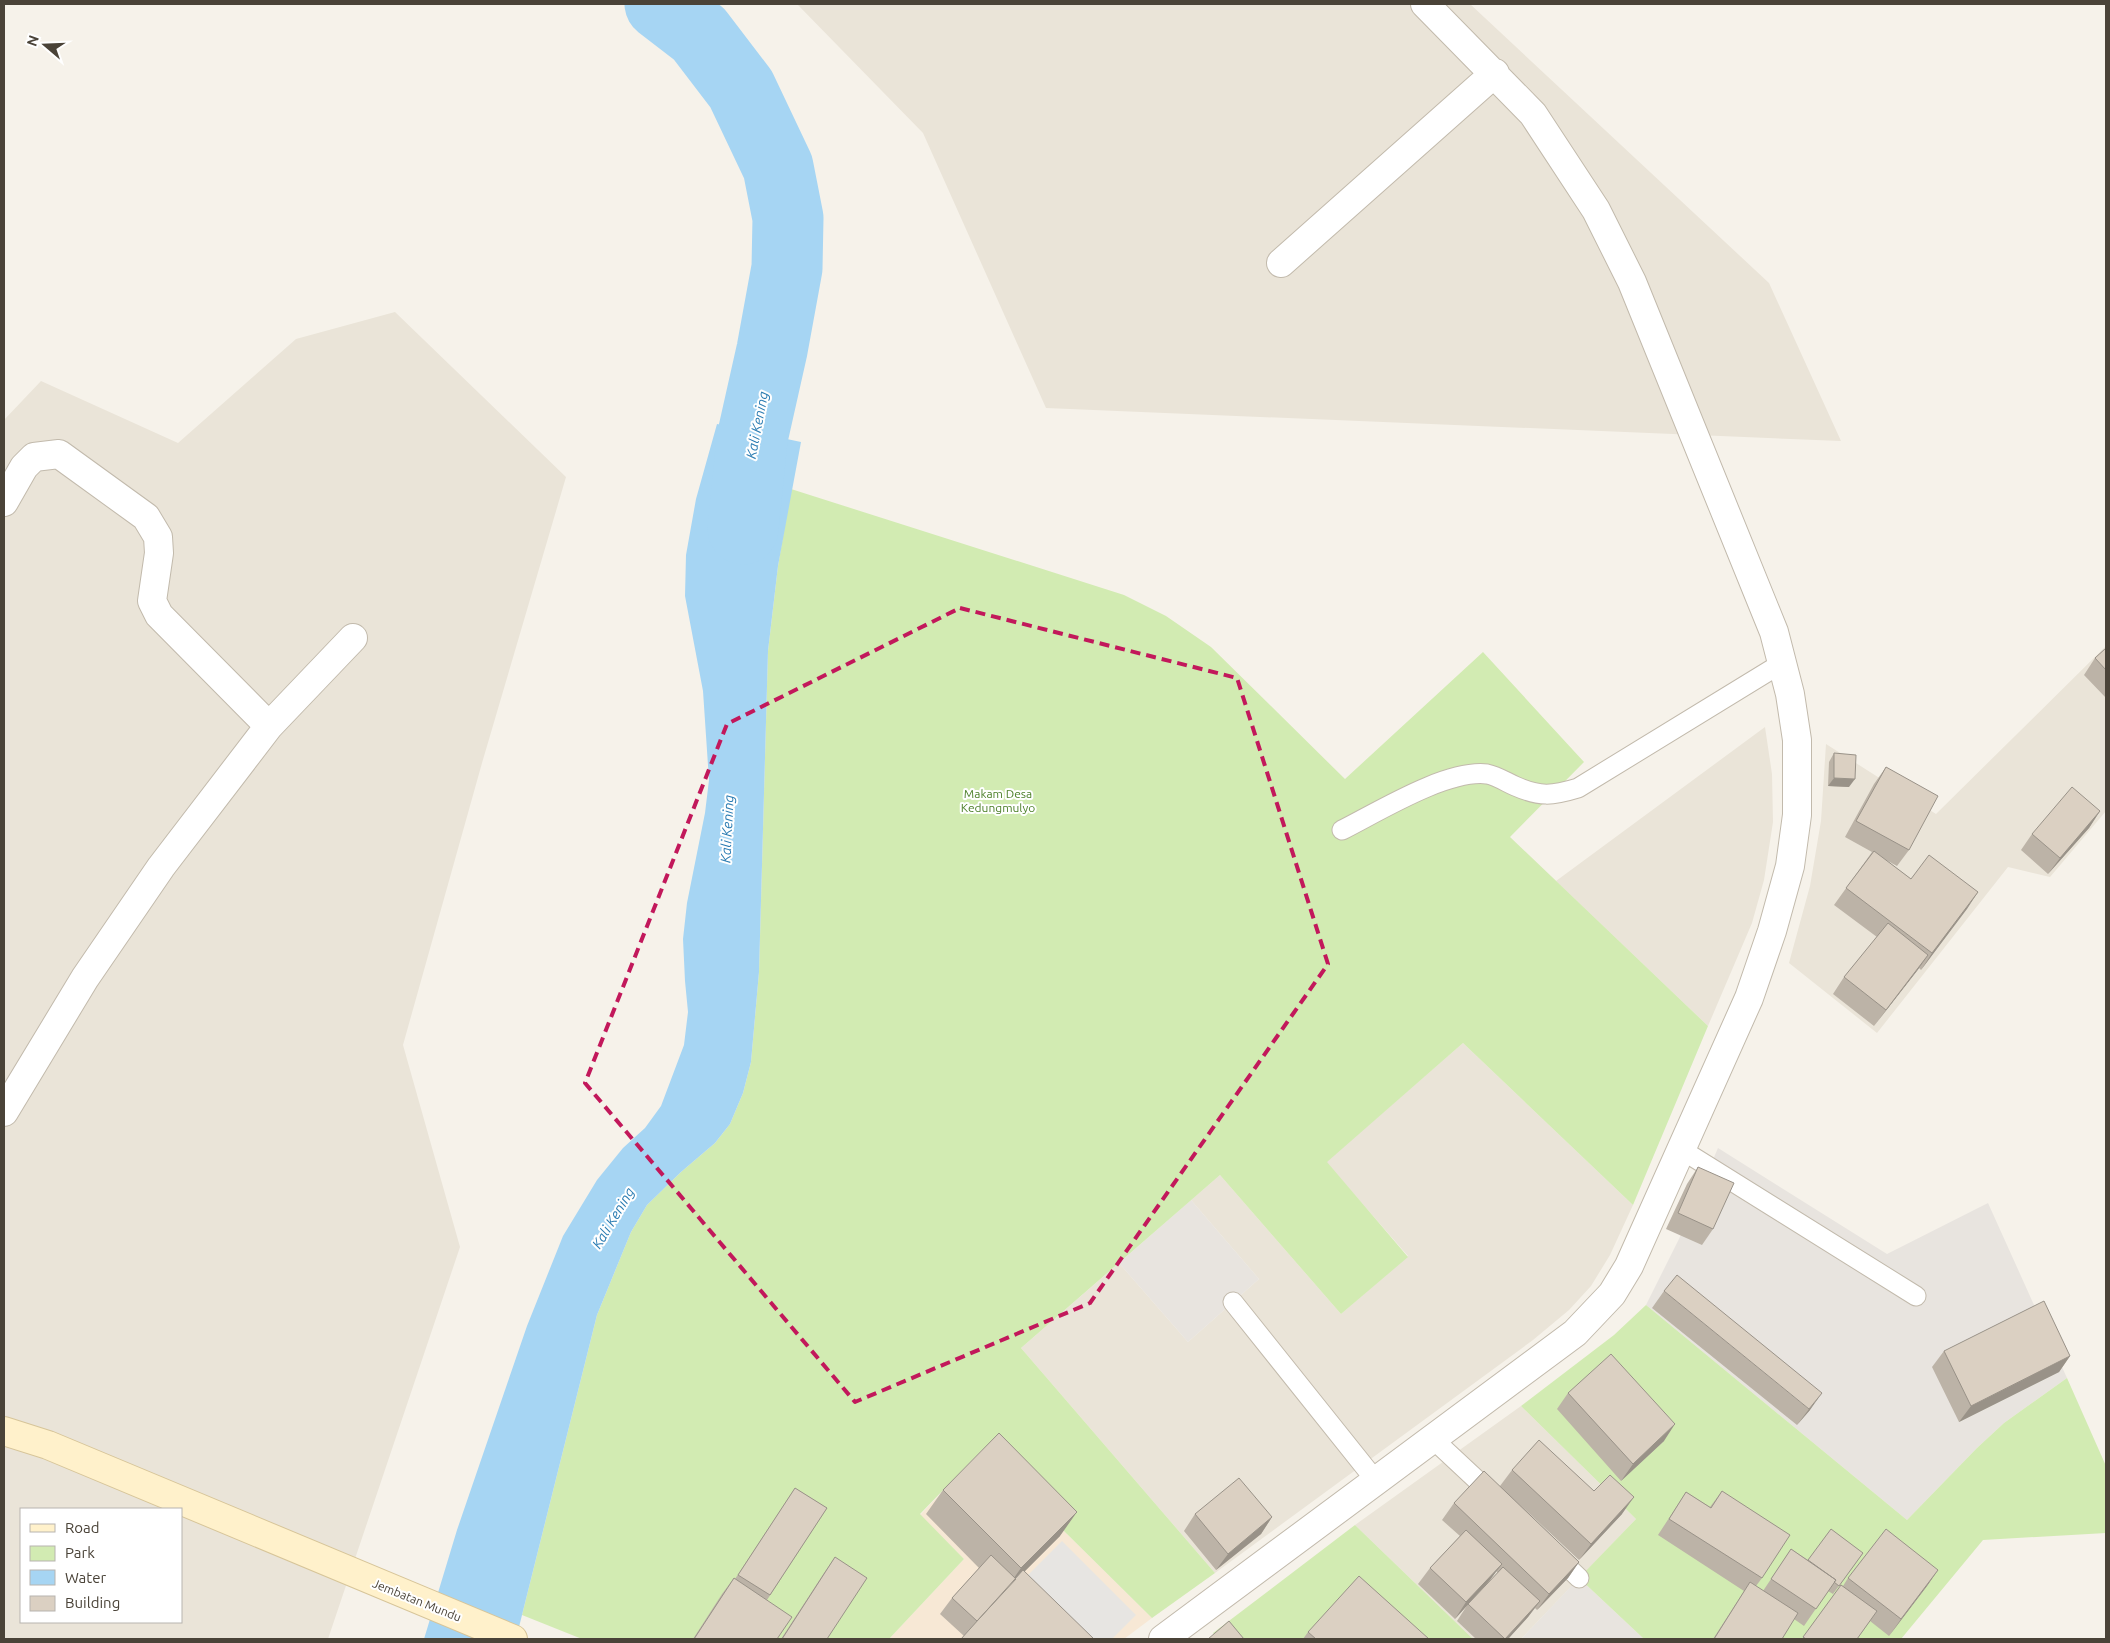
<svg xmlns="http://www.w3.org/2000/svg" width="2110" height="1643" font-family="Ubuntu,sans-serif">
  <style>
    .residential { fill: #eae4d8; fill-rule: evenodd }
    .commercial { fill: #f7e8d5 }
    .industrial { fill: #e8e4df }
    .green { fill: #d2ebb2 }
    .parking { fill: #e7e5e2 }
    .water { fill: #a6d5f3 }
    .lines { fill: none; stroke-linecap: round; stroke-linejoin: round }
    .river { stroke: #a6d5f3; stroke-width: 71 }
    .lane-casing { stroke: #c2baac; stroke-width: 21 }
    .street-casing { stroke: #c2baac; stroke-width: 30 }
    .secondary-casing { stroke: #d7c599; stroke-width: 30 }
    .lane { stroke: #fff; stroke-width: 19 }
    .street { stroke: #fff; stroke-width: 28 }
    .secondary { stroke: #fff1cb; stroke-width: 28 }
    .wall { fill: #bcb3a7 }
    .shaded-wall { fill: #999288 }
    .building { fill: #dbd0c2; stroke: #999288 }
    .marked { fill: none; stroke: #c2185b; stroke-width: 4; stroke-dasharray: 10 6; stroke-linejoin: round }
    .labels { text-anchor: middle; dominant-baseline: central; stroke-width: 4; stroke-linejoin: round; paint-order: stroke }
    .park-label { font-size: 12px; fill: #4b7f28; stroke: #fff }
    .street-label { font-size: 12px; fill: #4a4338; stroke: #fff }
    .water-label { font-size: 14px; font-style: italic; fill: #2b7cb2; stroke: #fff }
  </style>
  <rect width="100%" height="100%" fill="#f6f2ea"/>
  <!-- residential -->
  <path class="residential" d="M797,4H1470L1769,283L1841,441L1046,408L923,133Z
    M395,312L566,477L482,763L403,1045L460,1247L328,1639H4V420L41,381L178,443L296,339ZM21,1509H181V1622H21Z
    M2106,646V811L2050,877L2008,867L1877,1033L1789,963L1810,886L1821,821L1826,744L1936,814Z
    M1765,727L1772,774L1773,822L1764,880L1752,923L1708,1026L1556,881Z
    M1463,1043L1633,1205L1610,1255L1591,1286L1569,1310L1533,1340L1215,1573L1021,1348L1119,1263L1188,1342L1259,1279L1191,1200L1220,1175L1341,1314L1408,1256L1326,1162Z
    M1521,1406L1636,1519L1521,1639H1473L1355,1525Z"/>
  <!-- commercial -->
  <path class="commercial" d="M982,1450L1152,1618L1124,1639H889L964,1559L920,1515Z"/>
  <!-- industrial -->
  <path class="industrial" d="M1718,1148L1887,1254L1988,1203L2067,1378L2004,1423L1977,1448L1907,1520L1646,1305L1679,1239Z
    M1191,1200L1259,1279L1188,1342L1119,1263Z
    M1579,1578L1644,1639H1521Z"/>
  <!-- green -->
  <path class="green" d="M791,489L1124,595L1166,616L1211,647L1345,779L1483,652L1584,762L1510,837L1708,1026L1633,1205L1463,1043L1327,1162L1408,1257L1341,1314L1220,1175L1021,1348L1215,1573L1152,1618L982,1450L920,1514L964,1559L889,1639H582L522,1615L597,1315L631,1232L647,1205L681,1172L715,1143L730,1124L743,1093L751,1062L759,972L768,651L778,566Z
    M1646,1305L1907,1520L1977,1448L2004,1423L2067,1378L2106,1466V1533L1983,1540L1901,1639H1644L1579,1578L1636,1519L1521,1406L1614,1335Z
    M1355,1525L1473,1639H1218L1213,1633Z"/>
  <!-- parking -->
  <path class="parking" d="M1062,1541L1136,1615L1112,1639H1058L1011,1592Z"/>
  <!-- water -->
  <path class="water" d="M717,424L801,442L778,566L768,651L759,972L751,1062L743,1093L730,1124L715,1143L681,1172L647,1205L631,1232L597,1315L516,1639H424L457,1530L527,1326L563,1236L597,1180L623,1148L645,1128L661,1106L684,1045L688,1012L685,981L683,939L687,903L705,813L709,780L703,691L685,596L686,555L696,499Z"/>
  <g class="lines">
    <!-- river -->
    <path class="river" d="M660,4L699,34L741,89L778,167L788,218L787,268L772,350L752,439L743,529"/>
    <defs>
      <path id="lane" d="M1342,830C1378,812 1447,769 1487,774C1497,776 1506,782 1515,786C1540,797 1552,796 1578,788L1782,663
        M1682,1150L1916,1296
        M1233,1302L1376,1481
        M1433,1439L1494,1496
        M1553,1553L1579,1578"/>
      <path id="street" d="M1281,263L1495,73
        M4,502L24,467L34,457L59,454L146,517L158,537L159,553L152,601L159,615L269,726L161,867L85,978L4,1112
        M269,726L353,638
        M1163,1639L1575,1333L1612,1294L1629,1266L1749,998L1772,931L1790,866L1797,815V740L1790,694L1774,632L1632,282L1596,210L1533,114L1425,4"/>
      <path id="secondary" d="M4,1431L48,1445L513,1639"/>
    </defs>
    <!-- lane casing -->
    <use href="#lane" class="lane-casing"/>
    <!-- street casing -->
    <use href="#street" class="street-casing"/>
    <!-- secondary casing -->
    <use href="#secondary" class="secondary-casing"/>
    <!-- lane -->
    <use href="#lane" class="lane"/>
    <!-- street -->
    <use href="#street" class="street"/>
    <!-- secondary -->
    <use href="#secondary" class="secondary"/>
  </g>
  <!-- wall -->
  <path class="wall" d="M2106,648V698L2084,675L2095,658Z
    M1834,753L1849,787L1828,786L1829,762Z
    M1886,767L1909,850L1897,866L1886,860L1911,879L1978,892L1921,970L1919,968L1874,1026L1833,994L1844,977L1877,937L1834,905L1872,852L1845,837L1874,784Z
    M2100,811L2089,828L2048,874L2021,850L2032,834Z
    M1698,1167L1713,1229L1702,1245L1666,1229L1687,1184Z
    M1664,1291L1810,1410L1797,1425L1652,1308Z
    M1944,1351L2070,1356L2059,1372L1959,1422L1932,1367Z
    M1568,1393L1664,1441L1621,1481L1557,1409Z
    M1512,1470L1594,1491L1622,1514L1579,1560L1517,1502L1579,1562L1568,1578L1537,1610L1535,1608L1528,1617L1508,1639H1476L1457,1621L1468,1604L1498,1573L1496,1571L1490,1580L1455,1619L1418,1584L1430,1568L1460,1536L1442,1520L1454,1503L1500,1486Z
    M795,1488L827,1508L767,1600L777,1639H693L722,1594L734,1578L735,1579Z
    M943,1490L1060,1536L1024,1572L964,1636L940,1614L952,1598L979,1568L926,1514Z
    M1722,1491L1762,1578L1756,1586L1763,1591L1791,1549L1808,1560L1863,1553L1833,1594L1828,1591L1804,1626L1794,1619L1782,1639H1713L1744,1591L1658,1535L1686,1492L1710,1507Z
    M1195,1514L1272,1517L1261,1534L1216,1570L1184,1531Z
    M835,1557L827,1639H781L824,1573Z
    M1938,1570L1927,1586L1889,1636L1870,1621L1857,1639H1802L1841,1585L1843,1586L1848,1578Z
    M1308,1632L1429,1639H1303Z"/>
  <!-- shaded-wall -->
  <path class="shaded-wall" d="M1834,778L1855,779L1849,787L1828,786Z
    M2100,811L2089,828L2048,874L2060,858Z
    M1978,892L1967,909L1921,970L1932,953Z
    M1928,955L1917,971L1874,1026L1886,1010Z
    M2070,1356L2059,1372L1959,1422L1971,1406Z
    M1822,1393L1810,1410L1797,1425L1809,1409Z
    M1675,1424L1664,1441L1621,1481L1633,1464Z
    M1634,1497L1622,1514L1579,1560L1591,1544Z
    M1077,1512L1060,1536L1012,1584L965,1637L977,1621L1006,1589L1021,1568Z
    M1272,1517L1261,1534L1216,1570L1228,1554Z
    M1579,1562L1568,1578L1537,1610L1549,1594Z
    M1502,1564L1490,1580L1455,1619L1466,1602Z
    M1938,1570L1927,1586L1889,1636L1901,1619Z
    M1540,1601L1528,1617L1508,1639H1505Z"/>
  <!-- building -->
  <path class="building" d="M2106,648V670L2095,658Z
    M1834,753L1856,755L1855,779L1834,778Z
    M1886,767L1938,796L1909,850L1856,821Z
    M2072,787L2100,811L2060,858L2032,834Z
    M1874,851L1911,879L1929,855L1978,892L1932,953L1846,888Z
    M1888,923L1928,955L1886,1010L1844,977Z
    M1698,1167L1734,1183L1713,1229L1678,1213Z
    M1677,1275L1822,1393L1809,1409L1664,1291Z
    M2044,1301L2070,1356L1971,1406L1944,1351Z
    M1611,1354L1675,1424L1633,1464L1568,1393Z
    M999,1433L1077,1512L1021,1568L943,1490Z
    M1539,1440L1594,1491L1610,1475L1634,1497L1591,1544L1512,1470Z
    M1484,1471L1579,1562L1549,1594L1454,1503Z
    M1239,1478L1272,1517L1228,1554L1195,1514Z
    M795,1488L827,1508L770,1595L738,1575Z
    M1722,1491L1790,1535L1762,1578L1669,1519L1686,1492L1711,1508Z
    M1831,1529L1863,1553L1839,1586L1834,1582L1836,1580L1808,1560Z
    M1886,1529L1938,1570L1901,1619L1848,1578Z
    M1466,1530L1502,1564L1466,1602L1430,1568Z
    M1791,1549L1836,1580L1816,1609L1771,1579Z
    M991,1555L1016,1579L977,1621L952,1598Z
    M835,1557L867,1578L827,1639H782Z
    M1503,1567L1540,1601L1505,1639L1468,1604Z
    M1023,1570L1094,1639H961Z
    M1359,1576L1429,1639H1316L1308,1632Z
    M734,1578L792,1617L777,1639H694Z
    M1750,1582L1798,1613L1782,1639H1714Z
    M1841,1585L1877,1611L1857,1639H1806L1803,1637Z
    M1229,1621L1244,1639H1208Z"/>
  <!-- marked area -->
  <path class="marked" d="M960,608L1237,678L1328,964L1090,1303L855,1402L585,1083L727,724Z"/>
  <g class="labels">
    <!-- park labels -->
    <g class="park-label">
      <text x="998" y="793">Makam Desa<tspan x="998" dy="14">Kedungmulyo</tspan></text>
    </g>
    <!-- street labels -->
    <g class="street-label">
      <text transform="translate(417 1600) rotate(22)">Jembatan Mundu</text>
    </g>
    <!-- water labels -->
    <g class="water-label">
      <text transform="translate(757 425) rotate(-79)">Kali Kening</text>
      <text transform="translate(727 829) rotate(-87)">Kali Kening</text>
      <text transform="translate(613 1218) rotate(-59)">Kali Kening</text>
    </g>
  </g>
  <!-- border -->
  <rect width="2110" height="1643" fill="none" stroke="#4a4338" stroke-width="10"/>
  <!-- legend -->
  <rect x="20" y="1508" width="162" height="115" fill="#ffffff" stroke="#b7b4af"/>
  <rect x="30" y="1524" width="25" height="8" fill="#fff1cb" stroke="#b7b4af"/>
  <text x="65" y="1533" font-size="15" fill="#4a4338">Road</text>
  <rect x="30" y="1546" width="25" height="15" fill="#d2ebb2" stroke="#b7b4af"/>
  <text x="65" y="1558" font-size="15" fill="#4a4338">Park</text>
  <rect x="30" y="1570" width="25" height="15" fill="#a6d5f3" stroke="#b7b4af"/>
  <text x="65" y="1583" font-size="15" fill="#4a4338">Water</text>
  <rect x="30" y="1596" width="25" height="15" fill="#dbd0c2" stroke="#b7b4af"/>
  <text x="65" y="1608" font-size="15" fill="#4a4338">Building</text>
  <!-- north arrow -->
  <g transform="translate(45 45) rotate(289)" stroke="#ffffff" stroke-width="4" paint-order="stroke">
  <path d="M0-4L9 19L0 12L-9 19Z" fill="#4a4338"/>
  <text y="-8" font-size="14" font-weight="bold" text-anchor="middle" fill="#4a4338">N</text>
  </g>
</svg>
